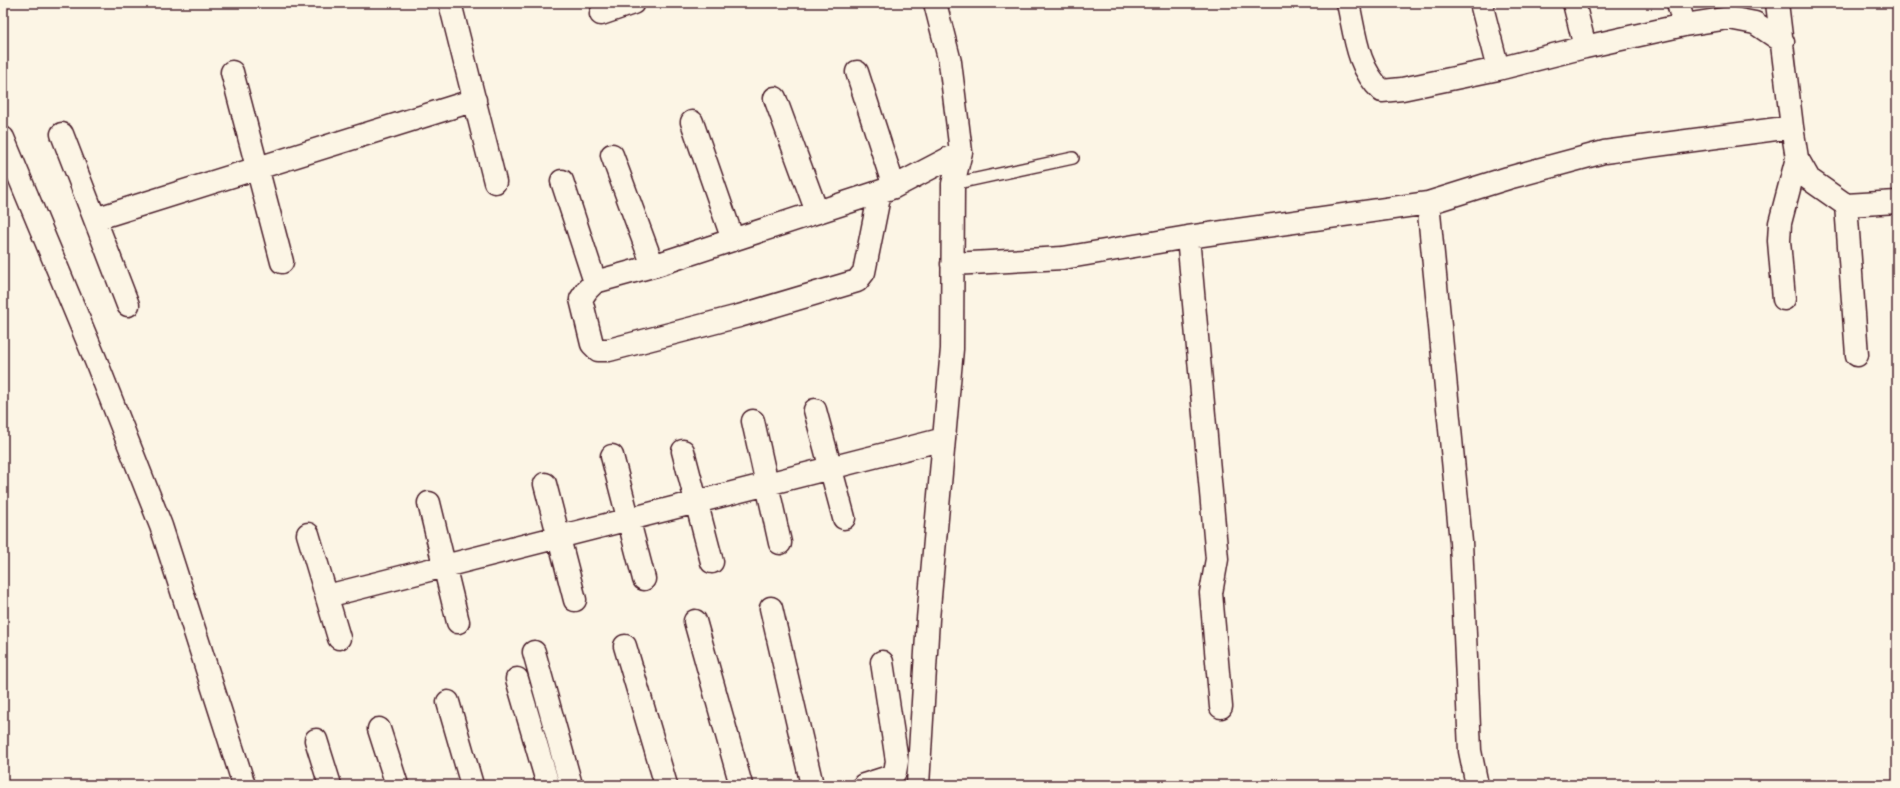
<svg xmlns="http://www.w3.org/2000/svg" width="1900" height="788" font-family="'Patrick Hand',sans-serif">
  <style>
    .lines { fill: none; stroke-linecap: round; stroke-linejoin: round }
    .lane-casing { stroke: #4a1f2b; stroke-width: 14 }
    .street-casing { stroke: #4a1f2b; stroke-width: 25 }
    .lane { stroke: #fcf5e5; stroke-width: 11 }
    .street { stroke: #fcf5e5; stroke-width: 22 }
  </style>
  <rect width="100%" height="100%" fill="#fcf5e5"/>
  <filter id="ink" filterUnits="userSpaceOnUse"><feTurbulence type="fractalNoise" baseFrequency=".025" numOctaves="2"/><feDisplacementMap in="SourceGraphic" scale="8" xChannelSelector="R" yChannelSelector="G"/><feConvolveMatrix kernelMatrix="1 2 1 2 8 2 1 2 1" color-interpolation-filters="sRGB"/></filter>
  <g filter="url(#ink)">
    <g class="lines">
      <defs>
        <path id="lane" d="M953,184L1073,158"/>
        <path id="street" d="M450,3L495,182
          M1348,3C1355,34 1357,68 1382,91L1402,89L1498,69L1585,47L1684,25L1729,18L1755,23L1783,42
          M1481,3L1498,69
          M1574,3L1585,47
          M1678,3L1684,25
          M1777,3L1792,127L1797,158L1809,179L1846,205L1897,202
          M601,14L633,3
          M232,72L282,262
          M857,72L894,187
          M775,98L817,212
          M692,122L733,240
          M62,134L128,305
          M3,138L96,361L161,526L244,785
          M612,155L653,266
          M562,181L595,282
          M880,192L864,272L857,281L739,316L609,350H598L592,344L581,299L587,290L595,282L653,266L894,187L961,152
          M1846,205L1857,355
          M95,219L475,100
          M1188,237L1217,559L1211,593L1221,707
          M952,264L1063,258L1188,237L1428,203
          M1784,299L1779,241L1780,223L1797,158
          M815,410L844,518
          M753,421L780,543
          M683,451L712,562
          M612,456L644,579
          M545,484L575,600
          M429,503L458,622
          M308,534L339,638
          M327,596L944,439
          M771,608L812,785
          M695,621L741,785
          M625,646L666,785
          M534,652L571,785
          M517,679L548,785
          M448,702L472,785
          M379,729L397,785
          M316,740L330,785
          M864,785L892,776L895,772L897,761L882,662
          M918,785L928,619L952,349L953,184L961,152L950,62L935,3
          M1477,785L1470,751L1461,542L1428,203L1508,178L1604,152L1792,127"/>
      </defs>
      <!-- lane casing -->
      <use href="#lane" class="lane-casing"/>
      <!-- street casing -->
      <use href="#street" class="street-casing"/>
      <!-- lane -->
      <use href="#lane" class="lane"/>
      <!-- street -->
      <use href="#street" class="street"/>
    </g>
  </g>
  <!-- margin -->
  <rect width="1900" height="788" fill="none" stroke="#fcf5e5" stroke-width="16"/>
  <rect x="8" y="8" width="1884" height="772" fill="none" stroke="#4a1f2b" stroke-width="1.5" filter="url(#ink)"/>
</svg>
